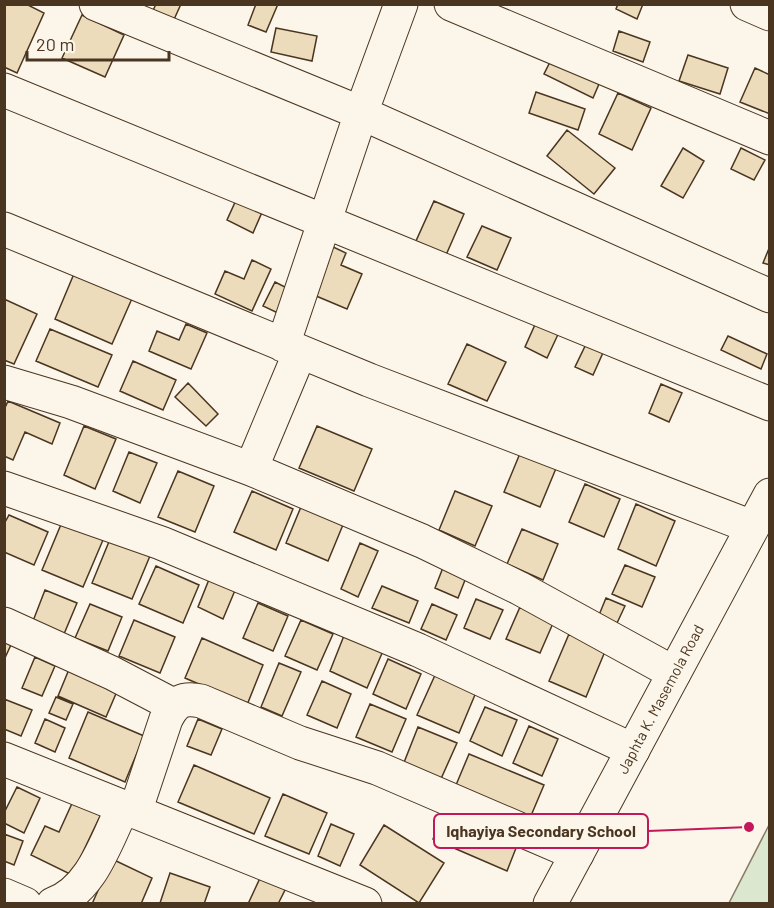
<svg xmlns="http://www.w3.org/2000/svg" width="774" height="908" font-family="Barlow,sans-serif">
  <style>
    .green { fill: #dce7d0; stroke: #887966; stroke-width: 1.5 }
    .building { fill: #ecdcbc; stroke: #4a3520; stroke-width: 1.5 }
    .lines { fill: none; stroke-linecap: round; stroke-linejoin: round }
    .minor-casing { stroke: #4a3520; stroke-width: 35 }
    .secondary-casing { stroke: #4a3520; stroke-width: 35 }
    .minor { stroke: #fbf6e9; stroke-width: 33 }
    .secondary { stroke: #fbf6e9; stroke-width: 33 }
    .labels { text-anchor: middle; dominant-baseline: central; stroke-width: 4.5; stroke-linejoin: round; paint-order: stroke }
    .street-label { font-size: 15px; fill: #4a3520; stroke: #fbf6e9 }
    .leader { fill: none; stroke: #c2185b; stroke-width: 2 }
    .callout-dot { fill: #c2185b; stroke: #fbf6e9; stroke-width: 2 }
    .callout { fill: #fbf6e9; stroke: #c2185b; stroke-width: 2 }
    .callout-label { font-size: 16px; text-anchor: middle; font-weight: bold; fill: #4a3520 }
  </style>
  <rect width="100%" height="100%" fill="#fbf6e9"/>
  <!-- green -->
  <path class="green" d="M769,825V903H729Z"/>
  <!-- building -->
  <path class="building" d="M4,4H26L44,13L17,73L4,67Z
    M156,4H181L171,26L150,17Z
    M256,4H278L266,32L248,25Z
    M618,4H643L637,19L616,9Z
    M82,15L124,35L105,77L62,58Z
    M276,28L317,36L312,61L271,52Z
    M619,31L650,42L643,62L613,51Z
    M688,55L728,68L720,94L679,81Z
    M551,60L599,84L593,98L544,74Z
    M755,68L770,75V114L740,102Z
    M536,92L585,109L578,130L529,113Z
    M618,93L651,108L632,150L599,134Z
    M567,130L615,168L594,194L547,156Z
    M683,148L704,161L683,198L661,186Z
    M741,148L765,160L754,180L731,169Z
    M237,198L263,210L253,233L227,220Z
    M434,201L464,214L446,255L416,241Z
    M482,226L511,238L497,270L467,257Z
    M329,245L346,253L341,265L362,274L347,309L309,293Z
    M770,246V265L763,263Z
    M252,260L271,269L252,311L215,294L225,271L244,279Z
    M76,269L134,294L112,344L55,319Z
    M275,282L293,291L282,315L263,306Z
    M4,299L37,314L14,364L4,360Z
    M538,318L561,328L547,358L525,347Z
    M186,324L207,333L191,369L149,351L157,331L179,340Z
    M50,329L112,355L98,387L36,361Z
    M728,336L767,354L761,369L721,350Z
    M589,338L606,346L593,375L575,367Z
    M467,344L506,362L487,401L448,384Z
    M133,361L176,380L163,410L120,391Z
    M188,383L218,414L206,426L175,397Z
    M661,384L682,393L669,422L649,413Z
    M8,401L60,423L52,444L25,432L13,460L4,456V410Z
    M84,426L116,439L95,489L64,475Z
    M317,426L372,449L354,491L299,468Z
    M521,451L557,466L540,507L504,492Z
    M129,452L157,463L140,503L113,491Z
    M178,471L214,486L195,532L158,517Z
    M585,484L620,499L604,537L569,522Z
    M252,491L293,509L276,550L234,532Z
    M455,491L492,506L475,546L439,530Z
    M303,502L345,520L328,561L286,543Z
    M636,504L675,521L656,566L618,549Z
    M9,515L48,532L34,565L4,552V524Z
    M62,522L103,540L83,587L42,570Z
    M115,527L155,544L132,599L92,583Z
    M522,529L558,544L543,580L507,564Z
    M360,543L378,551L358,597L341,589Z
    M444,565L467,575L458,598L435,588Z
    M625,565L655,577L642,607L612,594Z
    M156,566L199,585L183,623L139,604Z
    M210,577L236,588L223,619L198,607Z
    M382,586L418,601L409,623L372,608Z
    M45,590L77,603L64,634L33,621Z
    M606,598L625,606L617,623L599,615Z
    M476,599L503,610L490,639L464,628Z
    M258,603L288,616L273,651L243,638Z
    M90,604L122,617L108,651L75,638Z
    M432,604L457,615L446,640L421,629Z
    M520,607L554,621L540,653L506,639Z
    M134,620L175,637L160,673L119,656Z
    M301,620L333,634L317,670L285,656Z
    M347,628L386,644L367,688L330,671Z
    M4,631L15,636L4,660Z
    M569,634L606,649L586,697L549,681Z
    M202,638L263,665L247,705L185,678Z
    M35,657L55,666L42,696L22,688Z
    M388,659L421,674L406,709L373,694Z
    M72,662L121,682L106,717L58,696Z
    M279,663L301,672L282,716L261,707Z
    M436,673L477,690L459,733L417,715Z
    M322,681L351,694L337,728L307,715Z
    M56,697L73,704L66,720L49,713Z
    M4,699L32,710L21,736L4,729Z
    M370,704L406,719L392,752L356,737Z
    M485,707L517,720L502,756L470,741Z
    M88,712L144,736L125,782L69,758Z
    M45,719L65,728L55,752L35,743Z
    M198,719L222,729L211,755L187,746Z
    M529,726L558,739L542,776L513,763Z
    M418,727L457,743L440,781L403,765Z
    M469,754L544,785L530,818L456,785Z
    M194,765L270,798L254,834L178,802Z
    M17,787L40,798L24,833L4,823V813Z
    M283,794L327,813L309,854L265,836Z
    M74,799L102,812L72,875L31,855L45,826L59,832Z
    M444,812L518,843L507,871L433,839Z
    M331,824L354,834L340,866L318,856Z
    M384,825L444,863L419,903L360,865Z
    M4,834L23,841L14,865L4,861Z
    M112,859L152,878L141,904H92Z
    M170,873L210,887L204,904L160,903Z
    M261,876L286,888L278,904H248Z"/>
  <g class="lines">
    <defs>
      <path id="minor" d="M96,4L361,113L770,296
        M451,4L770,138
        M747,4L770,14
        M4,90L770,404
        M4,229L369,380L752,527
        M283,345L361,113L401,4
        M4,382L71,402L251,469L422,541L519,588L674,673
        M251,469L300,352
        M4,488L161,543L418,650L633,750
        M4,624L112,673L173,705
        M4,759L365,904
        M135,812L166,719C175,702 182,697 201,701L300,743L377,768L577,854
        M4,895L25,904
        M53,904C92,890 106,841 123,807"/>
      <path id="secondary" d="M550,904L770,495"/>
    </defs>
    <!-- minor casing -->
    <use href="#minor" class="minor-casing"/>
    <!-- secondary casing -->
    <use href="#secondary" class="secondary-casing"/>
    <!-- minor -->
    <use href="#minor" class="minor"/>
    <!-- secondary -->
    <use href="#secondary" class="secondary"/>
  </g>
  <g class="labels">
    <!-- street labels -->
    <g class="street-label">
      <text transform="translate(660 699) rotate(-62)">Japhta K. Masemola Road</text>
    </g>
  </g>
  <!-- callouts -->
  <path class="leader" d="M749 827L648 831"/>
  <circle class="callout-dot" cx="749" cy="827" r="6"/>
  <rect class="callout" x="434" y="814" width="214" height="34" rx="6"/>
  <g class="callout-label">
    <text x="541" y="837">Iqhayiya Secondary School</text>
  </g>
  <!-- border -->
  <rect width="774" height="908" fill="none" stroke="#4a3520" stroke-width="12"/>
  <!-- scale -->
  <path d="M27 51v9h142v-9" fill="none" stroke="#4a3520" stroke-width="3"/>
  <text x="36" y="51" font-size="18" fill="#4a3520" stroke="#fbf6e9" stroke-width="4.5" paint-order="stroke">20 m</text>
</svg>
